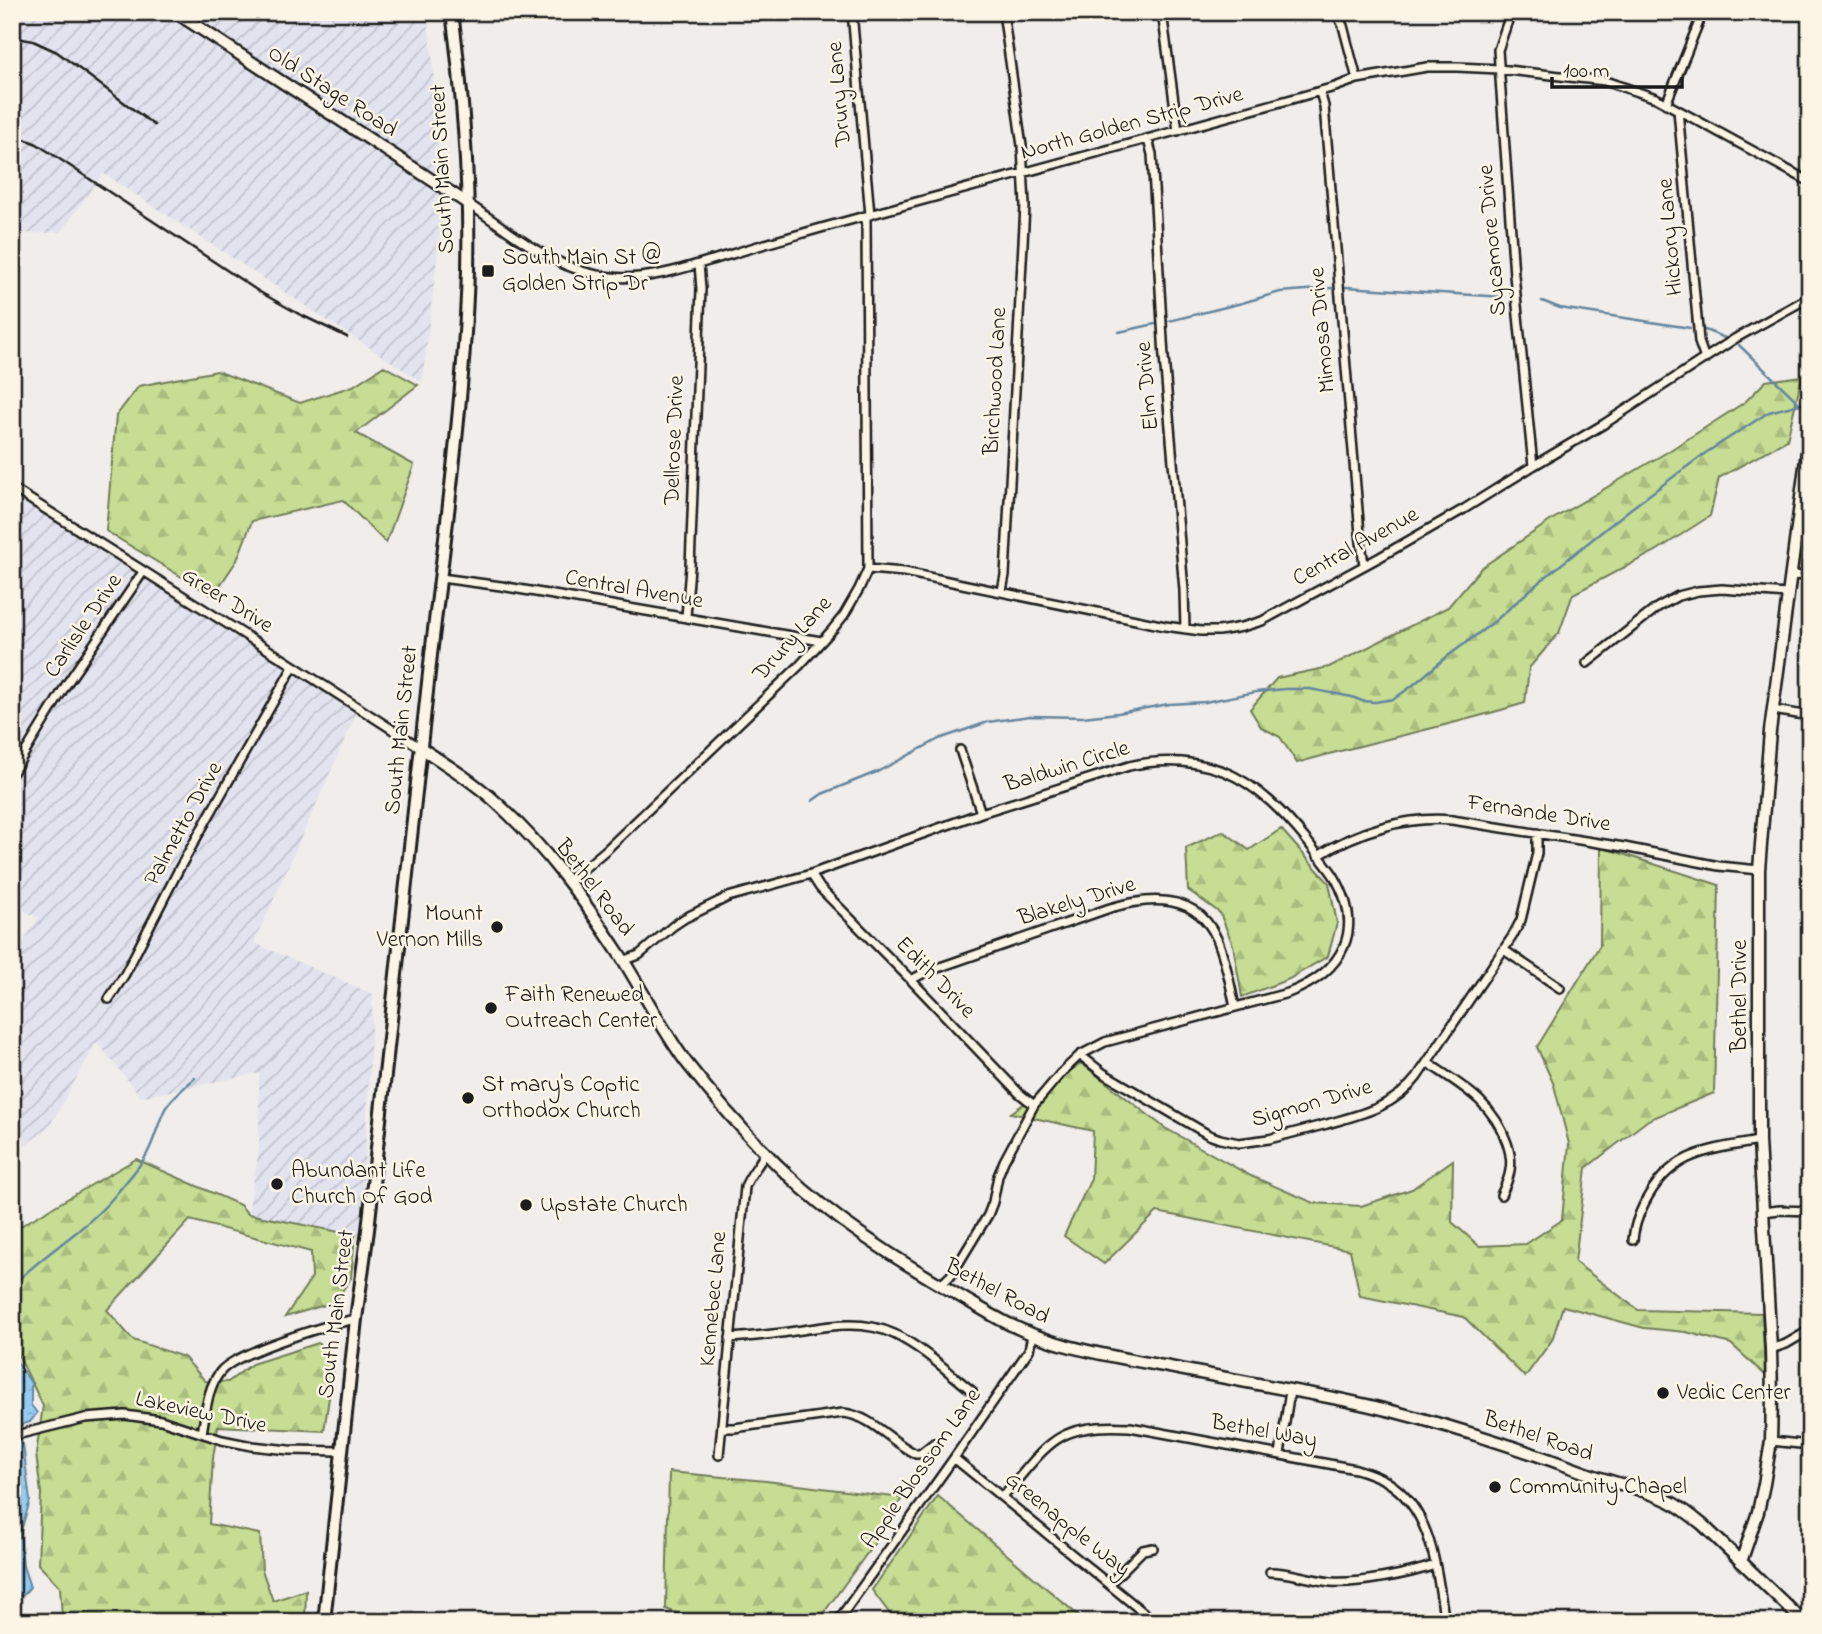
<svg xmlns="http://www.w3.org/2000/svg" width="1822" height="1634" font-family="'Indie Flower',sans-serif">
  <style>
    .industrial { fill: url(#industrial-furrows) }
    .forest { fill: url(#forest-firs); stroke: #717c58; stroke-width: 2 }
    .water { fill: url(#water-ripples); stroke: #65869e; stroke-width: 2 }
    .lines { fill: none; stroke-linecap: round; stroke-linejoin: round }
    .stream { stroke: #65869e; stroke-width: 2.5 }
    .street-casing { stroke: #1c1c1c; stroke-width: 12 }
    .secondary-casing { stroke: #1c1c1c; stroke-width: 15 }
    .primary-casing { stroke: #1c1c1c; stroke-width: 16 }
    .street { stroke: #fcf5e5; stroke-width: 7 }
    .secondary { stroke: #fcf5e5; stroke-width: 10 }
    .primary { stroke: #fcf5e5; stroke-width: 10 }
    .rail { stroke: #1c1c1c; stroke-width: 2.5 }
    .poi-dot { fill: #1c1c1c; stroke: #fcf5e5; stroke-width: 2.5 }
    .labels { text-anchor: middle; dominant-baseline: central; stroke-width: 5; stroke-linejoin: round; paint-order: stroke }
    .street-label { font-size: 23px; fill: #1c1c1c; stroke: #fcf5e5 }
    .poi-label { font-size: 23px; fill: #1c1c1c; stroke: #fcf5e5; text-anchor: start }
  </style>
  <defs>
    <pattern id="industrial-furrows" width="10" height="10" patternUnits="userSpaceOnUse" patternTransform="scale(1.75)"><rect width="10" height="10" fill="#e2e3ef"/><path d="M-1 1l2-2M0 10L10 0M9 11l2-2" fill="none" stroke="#c1c2cc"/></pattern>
    <pattern id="forest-firs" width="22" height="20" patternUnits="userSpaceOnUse" patternTransform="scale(1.75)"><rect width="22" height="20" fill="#c6dd93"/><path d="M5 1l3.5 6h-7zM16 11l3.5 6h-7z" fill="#aabd7e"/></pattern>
    <pattern id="water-ripples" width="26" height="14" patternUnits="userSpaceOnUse" patternTransform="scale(1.75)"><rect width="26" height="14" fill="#95ccf4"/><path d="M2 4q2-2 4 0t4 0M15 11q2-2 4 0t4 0" fill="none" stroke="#80afd1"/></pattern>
  </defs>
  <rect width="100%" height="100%" fill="#f0edea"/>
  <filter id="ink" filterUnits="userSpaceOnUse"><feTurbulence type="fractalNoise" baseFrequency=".0143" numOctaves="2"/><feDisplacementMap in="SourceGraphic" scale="14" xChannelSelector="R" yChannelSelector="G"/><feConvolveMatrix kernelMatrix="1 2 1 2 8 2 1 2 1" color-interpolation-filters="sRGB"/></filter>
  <g filter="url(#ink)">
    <!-- industrial -->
    <path class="industrial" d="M12,12H427L432,53L443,209L422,382L103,173L61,232L12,234Z
      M12,490L359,708L254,943L373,994L361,1237L248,1214L259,1150V1073L141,1097L97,1042L48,1128L12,1155V958L39,918L12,904Z"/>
    <!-- forest -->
    <path class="forest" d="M384,366L418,385L356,433L414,465L386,543L343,500L252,521L237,560L213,596L106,531L116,416L139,386L217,371L300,403L353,386Z
      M1802,376L1787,440L1719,478L1710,516L1656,551L1573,594L1559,633L1529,668L1525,703C1450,726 1372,741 1297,763L1280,737L1261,727L1250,709L1277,678L1329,667L1448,607L1481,568L1553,519L1669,451L1745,402L1766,381Z
      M1281,829L1329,883L1337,923L1328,956L1289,979L1242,997L1233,945L1220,913L1188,890L1186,848L1223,831L1249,850Z
      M1601,847L1719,885L1714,1093L1648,1120L1586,1168L1575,1262L1638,1310L1762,1313L1765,1375L1731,1344L1686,1332L1644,1328L1563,1306L1552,1340L1525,1377L1464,1317L1360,1296L1350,1250L1157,1212L1104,1264L1064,1236L1091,1179L1093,1131L1011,1113L1081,1063L1165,1128L1251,1176L1314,1203L1361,1206L1412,1189L1453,1160L1452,1222L1479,1246L1526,1244L1562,1220L1569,1144L1554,1085L1537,1047L1600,945Z
      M136,1159L240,1205L248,1214L355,1235L351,1278L335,1302L285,1317L312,1277L311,1252L190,1220L107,1310L133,1340L184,1357L205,1381L228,1382L252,1364L318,1343L335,1358L324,1431L218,1426L213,1458L209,1524L260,1534L262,1570L273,1601L306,1590L305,1622H12V1619L62,1617L60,1587L38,1564L41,1493L36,1454L43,1406L12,1342V1231Z
      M669,1472L766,1481L902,1498L876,1541L817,1622H700L666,1609Z
      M938,1496L1086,1622H896L872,1590Z"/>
    <!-- water -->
    <path class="water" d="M12,1354L31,1383V1405L37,1413L30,1422L12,1427Z
      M17,1441L23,1444L30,1501L20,1534L23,1566L30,1587L23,1595L12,1598V1442Z"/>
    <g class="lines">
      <!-- stream -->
      <path class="stream" d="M1346,287L1504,297
        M1542,301L1560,308L1690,328
        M1169,321L1242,303L1280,292L1332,288
        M1705,330L1725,338
        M1119,332L1155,324
        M1739,345L1800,404
        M812,801L822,794L879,771L939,739L988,722L1030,716L1083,717L1118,713L1169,704L1205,702L1256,692L1285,689H1310L1352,697L1362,701L1375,702L1394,699L1412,686L1444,659L1495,621L1538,583L1629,510L1704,454L1769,412L1800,404H1806
        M12,1286C45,1252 87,1230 117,1193C126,1182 136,1171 144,1159C154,1144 157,1125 165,1109C172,1097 185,1087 195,1078"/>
      <defs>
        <path id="street" d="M852,12L870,215
          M1162,12L1178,131
          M1336,12L1343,26L1357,79
          M1511,12L1498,50L1514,275L1533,466
          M1320,92L1324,106L1360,534L1364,565
          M1666,104L1703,12
          M1678,110L1698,329L1699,342L1705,359
          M1148,140L1152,154L1164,357L1184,590L1185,629
          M467,203C512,232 555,272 611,277C652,281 690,266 729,255C760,245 790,237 821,228C992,181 1164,135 1335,87L1357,79L1427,67H1457L1499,69L1605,81L1656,98L1810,182
          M12,488L283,659L421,748
          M868,569L904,572L1165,626L1201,631H1219L1242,627L1262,621L1380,557L1464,509L1533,466L1604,424L1736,338L1810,297
          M1790,575L1810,576
          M441,578L501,586L821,641
          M1002,591L1005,575L1025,206L1022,146L1003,12
          M686,617L690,567L701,289L699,264
          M1587,663L1658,607L1678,596L1698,591L1722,589L1787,594
          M1773,710L1810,716
          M960,750L981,813
          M12,774L66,685L143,572
          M1318,856C1357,831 1406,816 1452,820L1624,847L1719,866L1759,870
          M811,874L820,888L911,980L1019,1093L1034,1105
          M569,881L606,850L800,665L832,630L844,615L859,589L868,569L866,216
          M1504,950L1560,988
          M623,961L639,955L673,926L685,918L728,897L811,874L981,813L1129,766C1161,759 1192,760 1223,771C1258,785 1285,814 1308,842C1316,853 1326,864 1334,876C1366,930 1343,972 1288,993L1105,1042L1080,1055L1060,1074L1034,1105L1004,1161L998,1176L993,1202L988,1215L952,1274L941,1285
          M911,980L926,972L1110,908C1151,896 1197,893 1217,939C1226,960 1230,984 1235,1007
          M109,999L125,974L179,869L293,667
          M1080,1055L1103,1073L1209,1135L1220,1139L1239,1143L1269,1139C1288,1134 1308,1129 1327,1124C1362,1114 1394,1107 1417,1077L1512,937L1521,920L1537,853V833
          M1428,1063C1462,1086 1493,1102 1507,1143C1510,1152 1512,1160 1510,1170C1509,1179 1505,1187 1501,1195
          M1762,1212L1780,1210L1810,1211
          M1633,1240C1634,1226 1638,1216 1644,1204C1670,1152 1707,1150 1759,1141
          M730,1338C744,1337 758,1336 773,1334C813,1330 856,1316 894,1334C923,1348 947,1371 972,1391
          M1771,1349L1786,1344L1810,1330
          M722,1428H734L843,1413C873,1416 890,1442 916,1454H920L934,1443
          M202,1433C206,1412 207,1387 221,1371C237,1352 329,1324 356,1319
          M12,1436L85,1418L125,1415L161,1420L222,1440L252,1446L289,1450L342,1451
          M1771,1441L1810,1445
          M1280,1454L1290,1391
          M719,1455L745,1187C750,1173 761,1164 765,1152
          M954,1458L1155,1622
          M1003,1496C1049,1445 1054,1422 1130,1427L1356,1469C1366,1472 1377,1476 1386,1481C1434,1510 1436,1572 1445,1622
          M1270,1572C1291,1572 1310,1580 1331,1582C1358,1584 1409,1574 1435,1565
          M1109,1584L1143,1550L1153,1548
          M837,1622L954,1458L1029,1350L1032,1335"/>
        <path id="secondary" d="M175,12L467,203
          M421,748C447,765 474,782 497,803C546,848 584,900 620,955C643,991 661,1028 686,1062C721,1107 761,1151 803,1189C860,1239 927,1277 992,1315C1045,1346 1104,1355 1164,1366C1215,1376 1267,1386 1318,1395C1411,1412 1501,1441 1589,1474C1616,1484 1645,1489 1671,1502C1682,1508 1692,1516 1703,1525L1804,1622
          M1741,1562L1758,1512L1764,1484L1771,1441L1772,1398L1771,1349L1759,1141V870L1770,731L1810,429"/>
        <path id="primary" d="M324,1622L356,1319L368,1230C389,1038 410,847 431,655C446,527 464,399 468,270C470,184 463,97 452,12"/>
      </defs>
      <!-- street casing -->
      <use href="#street" class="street-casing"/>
      <!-- secondary casing -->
      <use href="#secondary" class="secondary-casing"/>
      <!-- primary casing -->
      <use href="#primary" class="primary-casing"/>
      <!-- street -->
      <use href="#street" class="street"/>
      <!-- secondary -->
      <use href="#secondary" class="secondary"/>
      <!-- primary -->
      <use href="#primary" class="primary"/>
      <!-- rail -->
      <path class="rail" d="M12,37L33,41L57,52L154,125
        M12,134L37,144L258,291L297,313L347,337"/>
    </g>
  </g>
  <!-- markers -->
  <g class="poi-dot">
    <rect x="481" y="264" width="14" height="14" rx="3.5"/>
    <circle cx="497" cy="927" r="7"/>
    <circle cx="491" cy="1008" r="7"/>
    <circle cx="468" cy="1098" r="7"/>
    <circle cx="277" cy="1184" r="7"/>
    <circle cx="526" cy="1205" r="7"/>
    <circle cx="1663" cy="1393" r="7"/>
    <circle cx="1495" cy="1487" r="7"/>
  </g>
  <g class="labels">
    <!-- street labels -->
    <g class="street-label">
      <text transform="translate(332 92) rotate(33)">Old Stage Road</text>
      <text transform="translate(840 94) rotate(-95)">Drury Lane</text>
      <text transform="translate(1132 124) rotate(-15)">North Golden Strip Drive</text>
      <text transform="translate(443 169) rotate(-93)">South Main Street</text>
      <text transform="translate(1671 237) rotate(-95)">Hickory Lane</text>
      <text transform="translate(1493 240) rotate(-95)">Sycamore Drive</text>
      <text transform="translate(1323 330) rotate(-95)">Mimosa Drive</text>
      <text transform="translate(996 381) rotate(-87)">Birchwood Lane</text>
      <text transform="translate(1148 386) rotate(-95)">Elm Drive</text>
      <text transform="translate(675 440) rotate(-88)">Dellrose Drive</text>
      <text transform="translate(1356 547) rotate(-29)">Central Avenue</text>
      <text transform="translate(634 590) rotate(10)">Central Avenue</text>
      <text transform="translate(227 601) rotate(32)">Greer Drive</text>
      <text transform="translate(84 626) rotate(-56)">Carlisle Drive</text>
      <text transform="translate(793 639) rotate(-48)">Drury Lane</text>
      <text transform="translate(402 730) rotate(-84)">South Main Street</text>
      <text transform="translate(1067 767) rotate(-17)">Baldwin Circle</text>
      <text transform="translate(1539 814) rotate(9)">Fernande Drive</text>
      <text transform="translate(184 824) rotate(-61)">Palmetto Drive</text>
      <text transform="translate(594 888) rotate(53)">Bethel Road</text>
      <text transform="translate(1077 902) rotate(-17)">Blakely Drive</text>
      <text transform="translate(935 978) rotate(46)">Edith Drive</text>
      <text transform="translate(1740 996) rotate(-90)">Bethel Drive</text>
      <text transform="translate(1312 1104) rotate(-16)">Sigmon Drive</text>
      <text transform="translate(997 1292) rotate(28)">Bethel Road</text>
      <text transform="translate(714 1299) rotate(-85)">Kennebec Lane</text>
      <text transform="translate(337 1314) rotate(-83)">South Main Street</text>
      <text transform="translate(201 1413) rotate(12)">Lakeview Drive</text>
      <text transform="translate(1264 1432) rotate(10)">Bethel Way</text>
      <text transform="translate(1538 1437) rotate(19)">Bethel Road</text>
      <text transform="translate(922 1469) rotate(-55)">Apple Blossom Lane</text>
      <text transform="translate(1067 1525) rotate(39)">Greenapple Way</text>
    </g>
    <!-- poi labels -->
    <g class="poi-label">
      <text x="502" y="258">South Main St @<tspan x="502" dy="26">Golden Strip Dr</tspan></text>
      <text x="483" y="914" text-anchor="end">Mount<tspan x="483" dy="26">Vernon Mills</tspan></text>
      <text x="505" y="995">Faith Renewed<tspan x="505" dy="26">Outreach Center</tspan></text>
      <text x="482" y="1085">St mary's Coptic<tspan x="482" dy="26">Orthodox Church</tspan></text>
      <text x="291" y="1171">Abundant Life<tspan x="291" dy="26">Church Of God</tspan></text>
      <text x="540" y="1205">Upstate Church</text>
      <text x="1677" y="1393">Vedic Center</text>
      <text x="1509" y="1487">Community Chapel</text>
    </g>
  </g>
  <!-- margin -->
  <rect width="1822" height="1634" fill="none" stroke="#fcf5e5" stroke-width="42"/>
  <rect x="21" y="21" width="1780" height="1592" fill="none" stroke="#1c1c1c" stroke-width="2.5" filter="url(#ink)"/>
  <!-- scale -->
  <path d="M1552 77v10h130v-10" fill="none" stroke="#1c1c1c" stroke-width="3.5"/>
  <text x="1563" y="77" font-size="21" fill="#1c1c1c" stroke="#fcf5e5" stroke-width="5" paint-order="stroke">100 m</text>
</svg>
